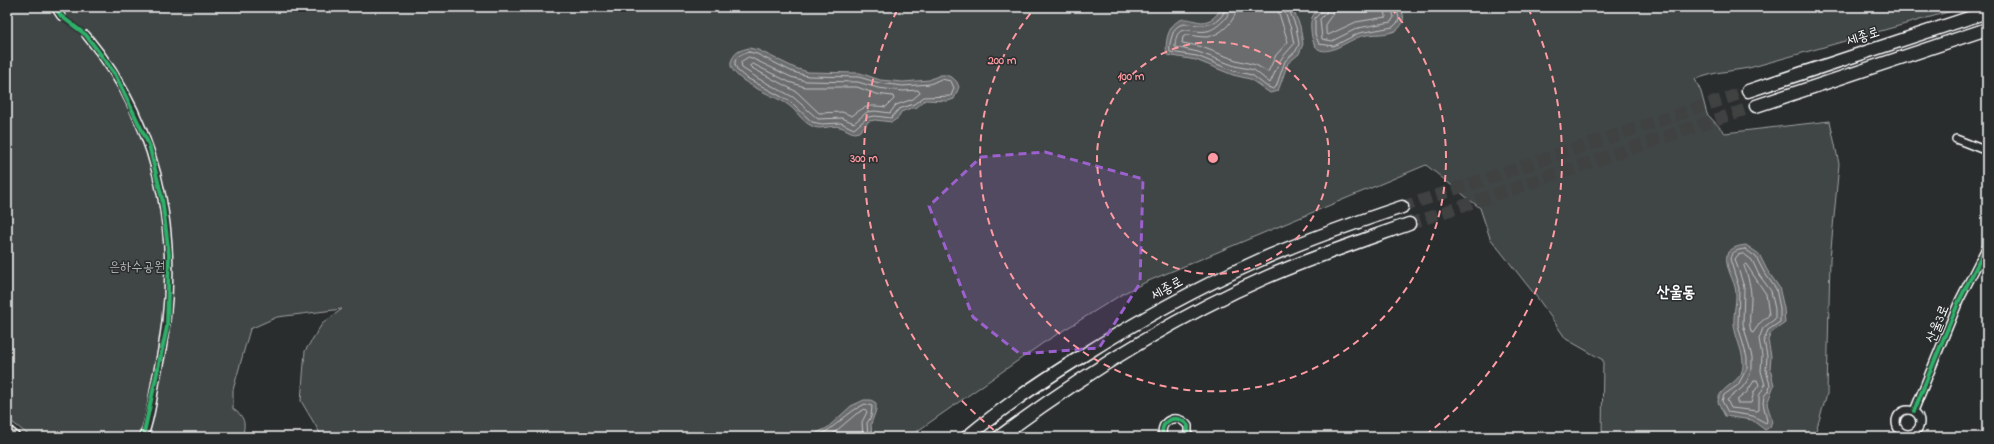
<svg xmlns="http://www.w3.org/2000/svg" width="1994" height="444" font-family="'Indie Flower','Poor Story',sans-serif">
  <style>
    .green { fill: #414445; stroke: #a0a2a2 }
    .water { fill: #6a6c6d; stroke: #a6a7a7 }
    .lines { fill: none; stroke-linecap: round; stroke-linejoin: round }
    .shore { stroke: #c3c4c5; stroke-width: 1 }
    .street-tunnel { stroke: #3f4243; stroke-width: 7; stroke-dasharray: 7 3.5; stroke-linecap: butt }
    .highway-tunnel { stroke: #3f4243; stroke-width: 12; stroke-dasharray: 12 6; stroke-linecap: butt }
    .street-casing { stroke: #fff; stroke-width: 10 }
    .highway-casing { stroke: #fff; stroke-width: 15 }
    .street { stroke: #2a2d2e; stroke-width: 7 }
    .highway { stroke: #2a2d2e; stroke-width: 12 }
    .cycleway-casing { stroke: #2a2d2e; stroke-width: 6 }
    .cycleway { stroke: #2db169; stroke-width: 4 }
    .marked { fill: #9c61cf; fill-opacity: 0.2; stroke: #9c61cf; stroke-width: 3; stroke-dasharray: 8 5; stroke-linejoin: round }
    .ring { fill: none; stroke: #ff9aa2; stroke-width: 2; stroke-dasharray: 7 5 }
    .labels { text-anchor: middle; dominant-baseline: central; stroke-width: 3; stroke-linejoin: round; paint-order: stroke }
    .street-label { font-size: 14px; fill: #fff; stroke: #2a2d2e }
    .park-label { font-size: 14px; fill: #b3b4b5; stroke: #2a2d2e }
    .quarter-label { font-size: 16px; font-weight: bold; fill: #fff; stroke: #2a2d2e }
    .centre { fill: #ff9aa2; stroke: #2a2d2e; stroke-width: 2 }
    .ring-label { font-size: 12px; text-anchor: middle; font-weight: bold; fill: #ff9aa2; stroke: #2a2d2e; stroke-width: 3; stroke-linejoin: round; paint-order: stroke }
  </style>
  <rect width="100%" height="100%" fill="#2a2d2e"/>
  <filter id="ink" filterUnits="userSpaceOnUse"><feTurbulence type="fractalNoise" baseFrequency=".025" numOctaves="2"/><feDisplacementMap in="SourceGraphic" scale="8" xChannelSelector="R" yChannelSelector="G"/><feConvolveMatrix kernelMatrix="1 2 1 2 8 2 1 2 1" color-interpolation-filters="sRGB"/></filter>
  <g filter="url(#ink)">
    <!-- green -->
    <path class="green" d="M7,7H1966L1749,68L1716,73L1695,79L1701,92L1707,114L1725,133L1830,121L1839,164L1830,259L1827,394L1814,437H1602L1603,360L1566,339L1539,300L1490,238L1480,208L1426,165L1146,282L1124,293L1043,343L909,437H320V433L301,401L305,351L322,324L342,309L277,317L250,329L233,390V409C245,417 246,423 242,437H31L7,418Z"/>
    <!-- water -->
    <path class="water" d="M1223,7H1292L1300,26L1303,44L1299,54L1288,63L1278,91L1270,93L1250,79L1233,75L1196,60L1167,55C1164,42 1169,19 1186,19C1193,19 1200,24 1207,21C1215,19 1218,12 1223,7Z
      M1321,7H1398L1401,9C1405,16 1404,24 1398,29C1390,36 1372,33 1362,36C1344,41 1314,70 1311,30C1310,19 1312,14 1321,7Z
      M749,48L758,50L795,68L808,72L860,73L880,80L903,82L929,80L940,75H946L953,78L957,82L959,87L954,99L948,101L925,100L916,108H911L901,112L898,118L892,122L875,120L869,121L859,132L854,133C849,132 845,128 840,127C830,124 820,132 810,125C801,120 796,110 787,104C776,96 722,78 732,59C736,51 741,50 749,48Z
      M1746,245L1759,254L1767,270L1779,287L1784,308L1785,323L1771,333L1768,340L1771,356L1770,369L1774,385L1767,404L1772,421L1770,427L1765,430L1752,420L1725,416L1718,402C1718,386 1742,384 1743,366C1744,352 1735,338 1734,324C1733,312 1738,299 1735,287C1732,276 1723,263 1728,252C1734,247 1738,246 1746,245Z
      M864,400H871L876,403V410L871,424L872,437H808L827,428L851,406Z"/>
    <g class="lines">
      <!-- shore -->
      <path class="shore" d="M1225,7C1225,11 1223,15 1220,18C1201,36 1179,11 1172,36C1170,42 1169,46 1170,52L1197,56L1234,71L1252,75L1266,86L1273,89L1276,87L1285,61L1296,51L1299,44L1296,27L1288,7
        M1230,7C1230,12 1227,17 1223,21C1219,25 1213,30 1207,31C1191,34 1176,20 1175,47L1198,52L1235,66L1254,70L1270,83L1281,59L1294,44L1291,29L1283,7
        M1237,7C1236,21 1220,36 1206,37C1199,37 1193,35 1186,35L1183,37L1182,43L1199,46L1236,60L1256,65L1268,72L1276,55L1288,42L1277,7
        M1323,7L1322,11L1315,18V34L1319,44L1334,46L1359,33L1393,27L1398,22L1399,18L1396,7
        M1328,7L1326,13L1320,19L1322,39L1332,41L1358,28L1391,22L1394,17L1391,7
        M1334,7L1332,15L1326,23V32L1328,35L1356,22L1386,17L1385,7
        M749,52L757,54L793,72L808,76L859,77L879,83L903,86L930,84L941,79L951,81L954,88L951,96L924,97L914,104L899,109L891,118L875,116L868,117L854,129L841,123L822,124L812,122L791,102L745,77L738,71L735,65C734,56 742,54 749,52Z
        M749,57L791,77L806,81L858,82L878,88L903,91L918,90L920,93L913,99L896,105L890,113L875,111L867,112L854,123L842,118L818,119L793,97L759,79L742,68L741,62Z
        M753,64L789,82L805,87H857L876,94L893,96L894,99L886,107C869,105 866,105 852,116L842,112L819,113L797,92L752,68L750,66Z
        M1745,249L1756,257L1764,272L1776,289L1780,308V322L1768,330L1764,340L1767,356L1766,370L1770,385L1769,390L1764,396L1763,403L1767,421L1766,423L1753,416L1728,412L1722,401L1724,395L1738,385L1747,368V358L1738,325L1739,288L1730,259C1731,251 1738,250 1745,249Z
        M1744,254L1752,260L1759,275L1771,291L1775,309V319L1763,328L1759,339L1762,356L1761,371L1765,385L1759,396V410L1757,411L1731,408L1727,400L1742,388L1747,381L1752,369V357L1743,324L1744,287L1735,259L1738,255Z
        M1746,264L1766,294L1769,315L1760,323L1753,333L1751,332C1748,320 1751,310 1751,297C1751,287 1748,276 1744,266Z
        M1755,380H1757L1759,385L1754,392L1751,403H1737V400L1746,393Z
        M817,437C835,428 847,412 865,404L872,406L871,417L867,423L868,437
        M829,437L856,414L865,409L867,412L862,422L863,437"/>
      <!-- street-tunnel -->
      <path class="street-tunnel" d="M61,16L86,35"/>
      <!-- highway-tunnel -->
      <path class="highway-tunnel" d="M1402,207L1748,91
        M1409,224L1756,106"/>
      <defs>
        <path id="street" d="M55,7L61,16
          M86,35C166,131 184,255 157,375C153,393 151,421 143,437
          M1956,139L1987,151
          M1896 422a12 12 0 1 1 24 0a12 12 0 1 1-24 0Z
          M1914,411L1959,301L1987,246
          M1163,437C1158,420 1178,412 1188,426V437"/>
        <path id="highway" d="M1748,91L1987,12
          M1756,106L1987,29
          M7,432L13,437
          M967,437C1002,408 1040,382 1079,358C1137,321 1197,288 1260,260C1306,240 1354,223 1402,207
          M999,437C1083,375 1171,319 1267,277C1313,257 1361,241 1409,224"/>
      </defs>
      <!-- street casing -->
      <use href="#street" class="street-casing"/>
      <!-- highway casing -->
      <use href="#highway" class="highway-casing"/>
      <!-- street -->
      <use href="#street" class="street"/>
      <!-- highway -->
      <use href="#highway" class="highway"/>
      <defs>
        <path id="cycleway" d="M55,7L61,16L86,35L115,74L149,145L162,198L169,255L167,327L143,437
          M1914,411L1959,301L1987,246
          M1163,437C1158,420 1178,412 1188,426V437"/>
      </defs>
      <!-- cycleway casing -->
      <use href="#cycleway" class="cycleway-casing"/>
      <!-- cycleway -->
      <use href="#cycleway" class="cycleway"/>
    </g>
  </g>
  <!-- marked area -->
  <path class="marked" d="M1045,152L1143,179L1140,283L1099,348L1020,354L973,317L929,206L981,157Z"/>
  <!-- distance rings -->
  <g class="ring">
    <circle cx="1213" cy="158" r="116"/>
    <path d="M1391 8A233 233 0 1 1 1035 8"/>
    <path d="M1003 437A349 349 0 0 1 898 8M1528 8A349 349 0 0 1 1423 437"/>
  </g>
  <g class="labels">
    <!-- street labels -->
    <g class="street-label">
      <text transform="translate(1863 37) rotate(-18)">세종로</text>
      <text transform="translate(1167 289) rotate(-29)">세종로</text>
      <text transform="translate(1938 324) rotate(-68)">산울3로</text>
    </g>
    <!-- park labels -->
    <g class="park-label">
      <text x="137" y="267">은하수공원</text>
    </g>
    <!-- quarter labels -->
    <g class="quarter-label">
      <text x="1676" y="293">산울동</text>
    </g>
  </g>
  <circle cx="1213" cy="158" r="6" class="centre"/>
  <g class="ring-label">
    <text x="1002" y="64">200 m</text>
    <text x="1131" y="80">100 m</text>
    <text x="864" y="162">300 m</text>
  </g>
  <!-- margin -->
  <rect width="1994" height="444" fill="none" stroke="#2a2d2e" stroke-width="24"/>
  <rect x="12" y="12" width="1970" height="420" fill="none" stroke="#fff" stroke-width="1.5" filter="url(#ink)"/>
</svg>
